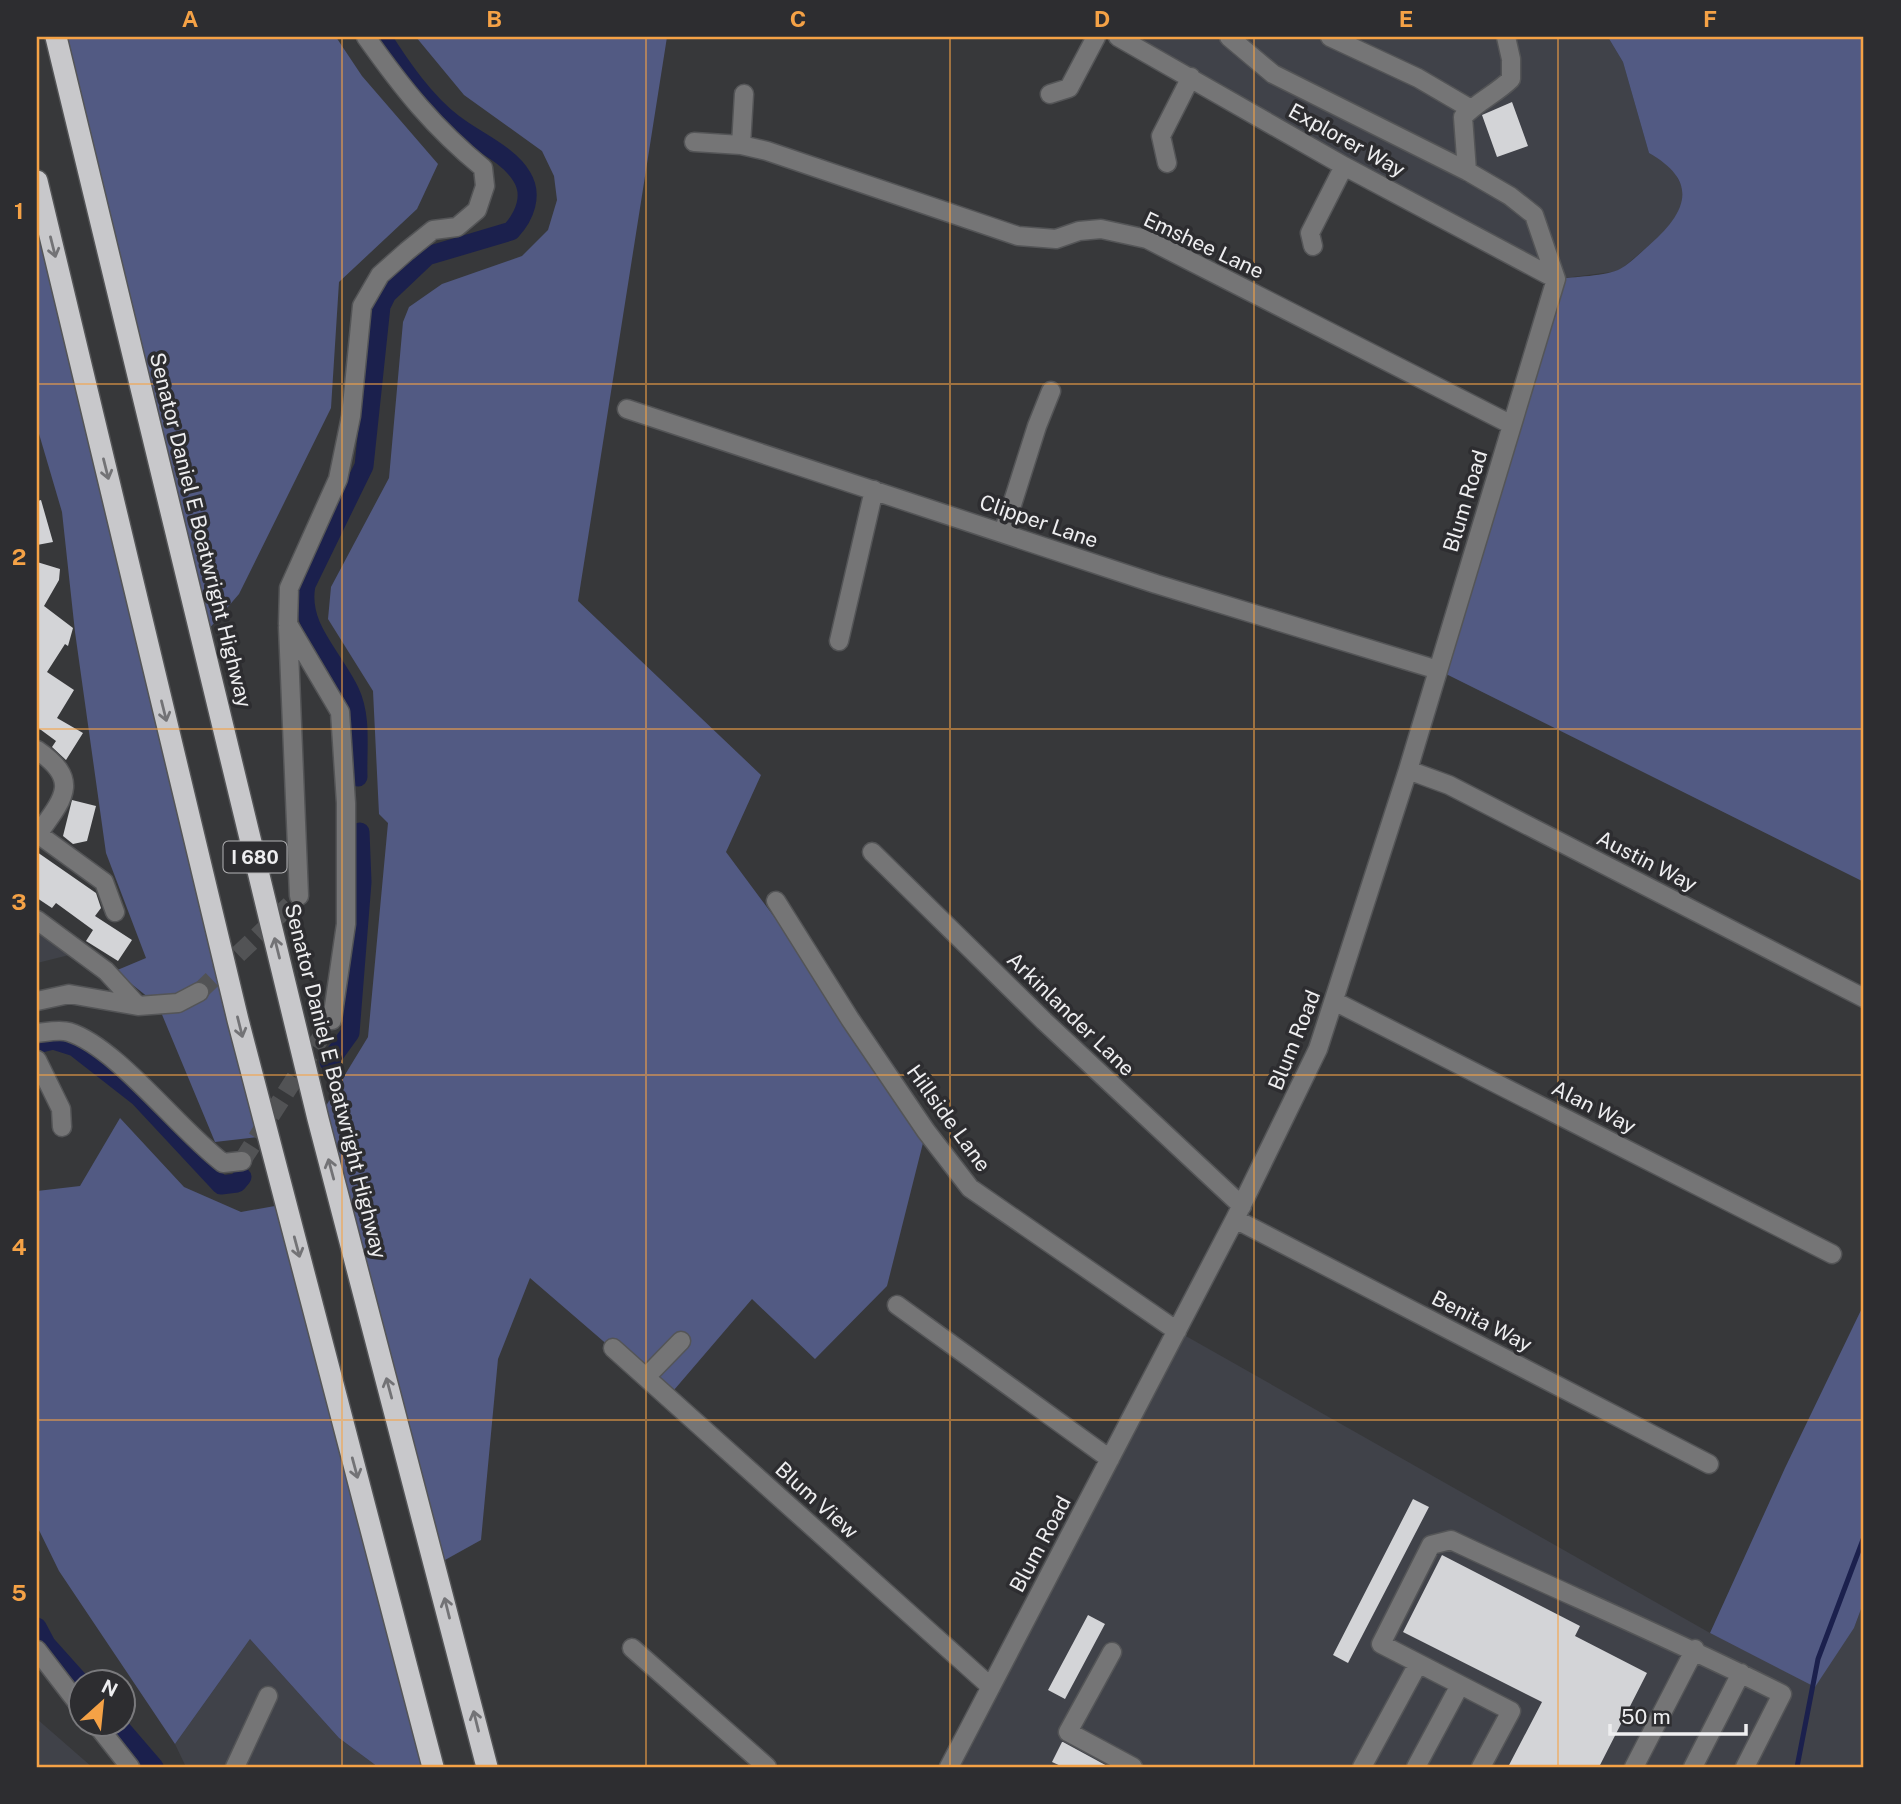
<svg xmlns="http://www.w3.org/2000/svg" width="1901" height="1804" font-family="'Public Sans',sans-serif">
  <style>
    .built { fill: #404249 }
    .green { fill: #525a83 }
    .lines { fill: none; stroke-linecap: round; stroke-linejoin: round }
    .stream { stroke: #1b204d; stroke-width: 5 }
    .canal { stroke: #1b204d; stroke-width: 19 }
    .building { fill: #d3d4d7 }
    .minor-tunnel { stroke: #525355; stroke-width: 18; stroke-dasharray: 18 9; stroke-linecap: butt }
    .minor-casing { stroke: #545557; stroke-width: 21 }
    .highway-casing { stroke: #545557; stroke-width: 24 }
    .minor { stroke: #757576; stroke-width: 18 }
    .highway { stroke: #c8c8cb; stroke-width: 21 }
    .oneway { stroke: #737376 }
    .grid { fill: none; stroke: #f5a246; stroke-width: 2; stroke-opacity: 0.55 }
    .labels { text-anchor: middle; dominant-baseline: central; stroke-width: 7; stroke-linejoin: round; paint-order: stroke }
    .shield { fill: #2d2d30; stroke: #b4b4b6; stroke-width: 2 }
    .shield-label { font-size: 19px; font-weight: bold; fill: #eeeef0 }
    .street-label { font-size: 21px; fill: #eeeef0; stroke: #2d2d30 }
    .neatline { fill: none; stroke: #f5a246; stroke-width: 2.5 }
    .grid-label { font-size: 23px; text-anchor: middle; font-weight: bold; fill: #f5a246 }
  </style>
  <rect width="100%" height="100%" fill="#37383a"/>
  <!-- built -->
  <path class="built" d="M1118,37H1608L1623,62L1649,153L1671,165L1684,191L1681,210L1668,229L1619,271L1556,279Z
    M37,913L85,951L37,963Z
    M1177,1331L1710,1633L1815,1686L1854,1628L1864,1601V1767H949Z
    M250,1639L339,1738L378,1767H186L175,1744Z
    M37,1719L92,1767H37Z"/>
  <!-- green -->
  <path class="green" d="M55,37H336L362,76L438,164L417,209L339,282L331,408L239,594L202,637Z
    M416,37H667L578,601L761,775L726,852L850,1019L926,1131L887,1286L815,1359L752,1299L668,1397L530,1278L498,1359L481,1540L436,1565L318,1119L368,1037L388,823L379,814L373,691L328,619L331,587L389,478L403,322L409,307L442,284L522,256L548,230L557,200L554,176L542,151L464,95Z
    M1608,37H1864V882L1438,670L1556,279C1572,277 1608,276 1620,269C1629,264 1638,255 1646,248C1685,215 1702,183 1649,153L1623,62Z
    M37,181L268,1136L215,1142L158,1005L115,971L146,958L106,853L75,632L62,512L37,427Z
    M120,1118L184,1187L241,1212L286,1204L433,1767H378L339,1738L250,1639L175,1744L59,1571L37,1526V1191L80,1186Z
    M1864,1304V1601L1854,1628L1815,1687L1710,1633L1785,1468Z"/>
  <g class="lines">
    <!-- stream -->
    <path class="stream" d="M1797,1767L1818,1659L1864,1537"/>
    <!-- canal -->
    <path class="canal" d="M358,777C357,750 362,717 350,692C333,656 298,627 306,585L364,466L381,306L387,294L427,256L511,231C525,216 533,195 522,177C509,154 474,140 454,124C425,102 401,67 382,37
      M37,1044L53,1040L75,1047L139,1097L221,1185L237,1183L242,1177
      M329,1062L350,1033L362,882L360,832
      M37,1627L46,1644L80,1682
      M117,1724L154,1767"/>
  </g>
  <!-- building -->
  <path class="building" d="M1512,102L1528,146L1497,157L1482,115Z
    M41,500L53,542L37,545V501Z
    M37,562L60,569L59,580L44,606L73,628L68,646L65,644L47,672L74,690L57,718L83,733L66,760L52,747L56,741L37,727Z
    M72,800L96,806L87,841L73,844L63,836Z
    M37,852L96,893L101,908L95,916L132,940L118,961L86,941L93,930L56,903L52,908L37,898Z
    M1413,1499L1429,1507L1348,1663L1333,1655Z
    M1442,1555L1580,1626L1575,1636L1647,1673L1599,1767H1508L1542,1702L1403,1632Z
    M1088,1615L1105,1624L1065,1699L1048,1690Z
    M1062,1742H1063L1109,1767H1063L1052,1762Z"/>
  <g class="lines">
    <!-- minor-tunnel -->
    <path class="minor-tunnel" d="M199,992L299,896
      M242,1161L332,1020"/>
    <defs>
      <path id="minor" d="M1118,37L1344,166L1556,279
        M1229,37L1273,74L1467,171L1510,196L1534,215L1556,279
        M1330,37L1418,78L1471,109
        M1050,94L1069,88L1096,37
        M694,142L741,145L767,151L1018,236L1056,239L1079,231L1101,229L1147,239L1512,425
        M741,145L744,94
        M1167,163L1161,136L1191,77
        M1467,171L1463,117C1478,101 1496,94 1511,79V59L1506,37
        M1313,246L1310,233L1344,166
        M627,409L1156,584L1438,670
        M1003,533L1037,426L1051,391
        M288,627L299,896
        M839,641L874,490
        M37,750C81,780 64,798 38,834L104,882L115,912
        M1408,770L1449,785L1864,998
        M872,852L1044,1021L1242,1206
        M776,901L850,1019L926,1131L970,1188L1177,1331
        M37,920L106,971L138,1006L69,994L37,1001
        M1334,1001L1832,1254
        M138,1006L178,1003L199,992
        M332,1020L346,924V803L340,712L288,624L289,588L338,479L351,416L362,306L380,275L407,251L433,230L457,227L477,210L485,186L483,168C433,127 403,89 366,37
        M37,1033C47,1032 60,1029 69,1032C117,1047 179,1130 223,1163L242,1161
        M37,1060L61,1109L62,1127
        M1235,1219L1709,1464
        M897,1305L1110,1459
        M613,1348L991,1687
        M646,1377L681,1341
        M632,1648L767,1767
        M37,1650L80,1706
        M1112,1652L1068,1732L1133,1767
        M96,1724L130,1767
        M235,1767L268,1696
        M949,1767L1235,1219L1318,1049L1408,770L1556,279
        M1362,1767L1418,1664
        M1416,1767L1460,1685
        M1481,1767L1511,1711L1381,1644L1431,1545L1451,1540C1561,1592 1673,1639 1782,1694L1745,1767
        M1634,1767L1695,1649
        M1693,1767L1741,1673"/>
      <path id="highway" d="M56,37L318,1119L487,1767
        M37,181L238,1020L433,1767"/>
    </defs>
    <!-- minor casing -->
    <use href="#minor" class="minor-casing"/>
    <!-- highway casing -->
    <use href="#highway" class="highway-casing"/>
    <!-- minor -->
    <use href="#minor" class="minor"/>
    <!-- highway -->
    <use href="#highway" class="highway"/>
  </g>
  <!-- one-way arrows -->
  <defs><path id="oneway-shaft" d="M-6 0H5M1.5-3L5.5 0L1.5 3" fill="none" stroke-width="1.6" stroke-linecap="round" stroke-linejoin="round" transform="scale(1.75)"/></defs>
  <g class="oneway">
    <use href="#oneway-shaft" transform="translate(53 247) rotate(76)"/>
    <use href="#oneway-shaft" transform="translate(106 469) rotate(76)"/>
    <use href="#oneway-shaft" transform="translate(164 711) rotate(76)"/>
    <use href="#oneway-shaft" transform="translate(277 948) rotate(-104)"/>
    <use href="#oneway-shaft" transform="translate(240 1027) rotate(76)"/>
    <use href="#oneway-shaft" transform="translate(331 1169) rotate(-105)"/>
    <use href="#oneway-shaft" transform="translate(297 1247) rotate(75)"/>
    <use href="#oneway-shaft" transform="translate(389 1388) rotate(-105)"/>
    <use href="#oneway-shaft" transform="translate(355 1468) rotate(75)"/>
    <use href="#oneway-shaft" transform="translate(447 1608) rotate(-104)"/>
    <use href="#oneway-shaft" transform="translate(476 1721) rotate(-104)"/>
  </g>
  <!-- grid -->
  <path class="grid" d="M342,37V1767M646,37V1767M950,37V1767M1254,37V1767M1558,37V1767M37,384H1864M37,729H1864M37,1075H1864M37,1420H1864"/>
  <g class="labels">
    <!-- shield labels -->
    <rect class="shield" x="223.5" y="841.5" width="63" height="31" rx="5"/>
    <g class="shield-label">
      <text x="255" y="857">I 680</text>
    </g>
    <!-- street labels -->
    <g class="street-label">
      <text transform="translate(1347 140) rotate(29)">Explorer Way</text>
      <text transform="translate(1204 245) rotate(25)">Emshee Lane</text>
      <text transform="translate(1465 501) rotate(-73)">Blum Road</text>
      <text transform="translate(1039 521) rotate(19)">Clipper Lane</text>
      <text transform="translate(201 530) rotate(76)">Senator Daniel E Boatwright Highway</text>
      <text transform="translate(1647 861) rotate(27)">Austin Way</text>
      <text transform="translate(1071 1014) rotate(44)">Arkinlander Lane</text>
      <text transform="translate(1294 1040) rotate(-68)">Blum Road</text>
      <text transform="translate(336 1081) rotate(76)">Senator Daniel E Boatwright Highway</text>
      <text transform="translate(1594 1107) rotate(27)">Alan Way</text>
      <text transform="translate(949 1118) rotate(54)">Hillside Lane</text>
      <text transform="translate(1482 1321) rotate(27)">Benita Way</text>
      <text transform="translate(817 1500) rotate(42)">Blum View</text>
      <text transform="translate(1040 1544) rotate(-62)">Blum Road</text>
    </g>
  </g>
  <!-- border -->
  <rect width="1901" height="1804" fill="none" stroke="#2d2d30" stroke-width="77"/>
  <!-- north arrow -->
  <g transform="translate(102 1703) rotate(27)"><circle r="33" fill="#2d2d30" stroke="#7a7a7d" stroke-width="2"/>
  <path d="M0-5L12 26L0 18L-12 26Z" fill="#f5a246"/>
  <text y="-10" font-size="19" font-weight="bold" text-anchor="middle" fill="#eeeef0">N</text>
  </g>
  <!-- scale -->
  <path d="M1610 1724v10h136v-10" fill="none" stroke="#eeeef0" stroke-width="3.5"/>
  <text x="1621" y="1724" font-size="21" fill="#eeeef0" stroke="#2d2d30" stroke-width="5" paint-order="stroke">50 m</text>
  <rect x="38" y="38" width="1824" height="1728" class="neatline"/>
  <g class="grid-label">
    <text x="190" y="27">A</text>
    <text x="494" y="27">B</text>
    <text x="798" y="27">C</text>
    <text x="1102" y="27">D</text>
    <text x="1406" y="27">E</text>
    <text x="1710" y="27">F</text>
    <text x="19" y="219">1</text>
    <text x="19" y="565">2</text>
    <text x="19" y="910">3</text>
    <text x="19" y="1255">4</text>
    <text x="19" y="1601">5</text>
  </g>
</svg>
